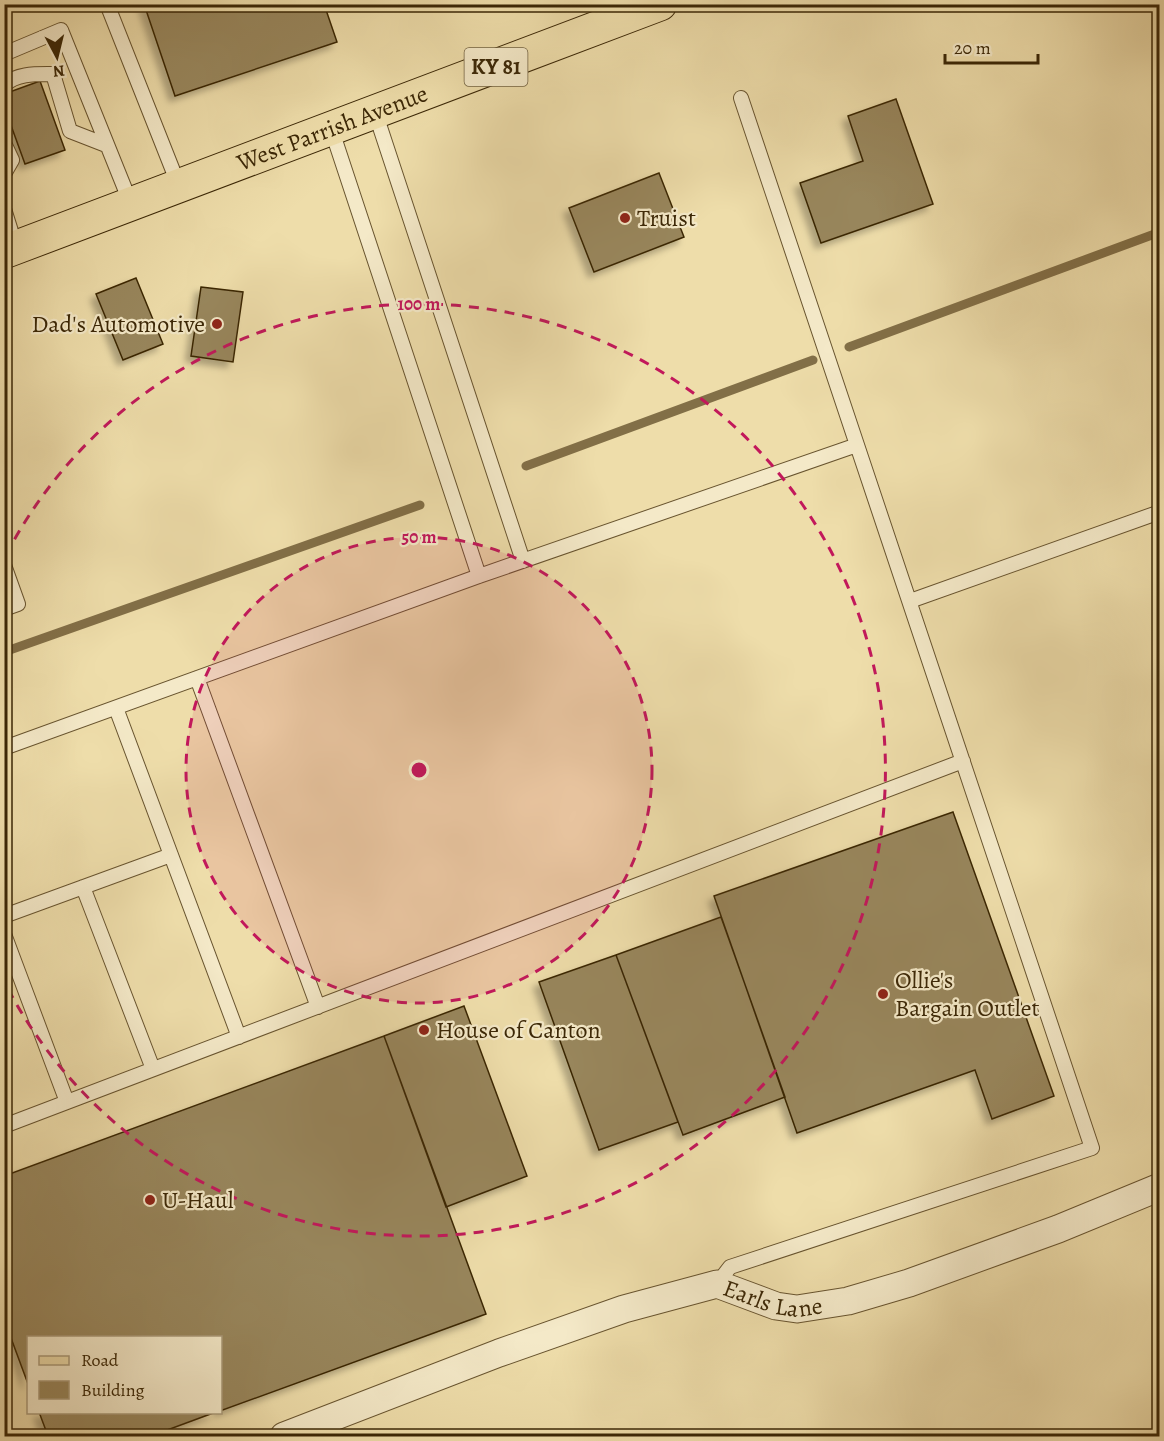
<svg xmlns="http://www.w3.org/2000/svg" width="1164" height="1441" font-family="Alegreya,serif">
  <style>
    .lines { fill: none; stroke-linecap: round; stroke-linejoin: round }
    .stream { stroke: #826f47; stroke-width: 9 }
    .building { fill: #98865b; stroke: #3b2706; stroke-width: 1.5; filter: url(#shadow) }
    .lane-casing { stroke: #68542f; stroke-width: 16 }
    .street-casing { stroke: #68542f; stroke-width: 29 }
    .primary-casing { stroke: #3b2706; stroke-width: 35 }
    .lane { stroke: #f4e9c8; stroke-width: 14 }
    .street { stroke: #f4e9c8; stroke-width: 27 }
    .primary { stroke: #eda; stroke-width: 33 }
    .ring { fill: none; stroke: #c2185b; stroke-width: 3; stroke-dasharray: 10 8 }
    .poi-dot { fill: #8f2418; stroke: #f4e9c8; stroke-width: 2 }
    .labels { text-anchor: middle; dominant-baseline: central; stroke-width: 4.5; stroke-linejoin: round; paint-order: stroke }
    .shield { fill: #f4e9c8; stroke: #726140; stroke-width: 1.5 }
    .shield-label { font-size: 22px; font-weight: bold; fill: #3b2706 }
    .street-label { font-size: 24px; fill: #3b2706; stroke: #f4e9c8 }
    .poi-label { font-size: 24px; fill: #3b2706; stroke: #f4e9c8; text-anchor: start }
    .centre { fill: #c2185b; stroke: #f4e9c8; stroke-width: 3 }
    .ring-label { font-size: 18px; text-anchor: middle; font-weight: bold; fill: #c2185b; stroke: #f4e9c8; stroke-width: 4.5; stroke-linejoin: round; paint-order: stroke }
  </style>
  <defs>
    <filter id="shadow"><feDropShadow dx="-5.5" dy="5.5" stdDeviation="3" flood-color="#0004"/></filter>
  </defs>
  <rect width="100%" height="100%" fill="#eda"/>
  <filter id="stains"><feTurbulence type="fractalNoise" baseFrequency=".00333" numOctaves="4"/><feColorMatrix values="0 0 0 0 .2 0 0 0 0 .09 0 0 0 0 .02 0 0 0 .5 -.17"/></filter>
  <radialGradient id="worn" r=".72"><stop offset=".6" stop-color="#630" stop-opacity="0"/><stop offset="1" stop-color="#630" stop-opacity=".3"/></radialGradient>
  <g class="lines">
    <!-- stream -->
    <path class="stream" d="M849,347L1160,232
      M526,466L813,360
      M4,652L420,505"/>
  </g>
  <!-- building -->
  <path class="building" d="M144,4H324L337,42L175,96Z
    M40,81L65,150L25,164L4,106V94Z
    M896,99L933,204L821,243L800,183L863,161L848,116Z
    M659,173L684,237L594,272L569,208Z
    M136,278L163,344L123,360L96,294Z
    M201,287L243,292L233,362L191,356Z
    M953,812L1054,1096L992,1119L975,1070L797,1133L714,896Z
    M721,917L785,1097L683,1135L616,955Z
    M616,955L678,1122L599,1150L539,982Z
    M464,1006L527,1176L446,1207L384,1036Z
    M384,1036L486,1314L220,1411V1338H28V1384L4,1319V1176Z
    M39,1412H216L151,1436H48Z"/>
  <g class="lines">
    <defs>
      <path id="lane" d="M107,4L179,186
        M4,54L61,30L131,204
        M4,85C17,73 36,74 53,74L70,131L106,145
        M741,98L857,445
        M375,112L523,561
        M331,128L479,576
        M4,143L12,160L4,174
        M4,209L16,247
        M4,565L18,604L4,609
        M910,601L1160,512
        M197,678L318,1007
        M116,708L239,1037
        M4,748L479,576L857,445L1092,1148L730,1267L717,1284
        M83,887L153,1069
        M4,916L171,855
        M4,934L67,1102
        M4,1126L963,761"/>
      <g id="street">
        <path id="s1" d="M284,1436L499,1353L624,1309L717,1284L776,1306L797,1309L848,1301L909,1283L1058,1229L1160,1187"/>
      </g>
      <g id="primary">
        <path id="s2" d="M4,252L660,4"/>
      </g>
    </defs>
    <!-- lane casing -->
    <use href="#lane" class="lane-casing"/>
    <!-- street casing -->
    <use href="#street" class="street-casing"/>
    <!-- primary casing -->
    <use href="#primary" class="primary-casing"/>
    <!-- lane -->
    <use href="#lane" class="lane"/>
    <!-- street -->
    <use href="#street" class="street"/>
    <!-- primary -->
    <use href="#primary" class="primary"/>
  </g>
  <!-- distance rings -->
  <circle cx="419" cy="770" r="233" fill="#c2185b" fill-opacity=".12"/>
  <g class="ring">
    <circle cx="419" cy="770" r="233"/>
    <path d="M6 555A466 466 0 1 1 6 985"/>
  </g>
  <!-- markers -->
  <g class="poi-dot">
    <circle cx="625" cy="218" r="6"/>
    <circle cx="217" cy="324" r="6"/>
    <circle cx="883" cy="994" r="6"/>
    <circle cx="424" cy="1030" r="6"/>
    <circle cx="150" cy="1200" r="6"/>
  </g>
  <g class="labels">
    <!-- shield labels -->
    <rect class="shield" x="464.5" y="48" width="63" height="38" rx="4.5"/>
    <g class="shield-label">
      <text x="496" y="67">KY 81</text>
    </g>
    <!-- street labels -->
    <g class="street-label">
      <text stroke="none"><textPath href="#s2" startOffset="351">West Parrish Avenue</textPath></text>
      <text stroke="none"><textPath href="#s1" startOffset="518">Earls Lane</textPath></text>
    </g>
    <!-- poi labels -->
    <g class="poi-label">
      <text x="637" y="218">Truist</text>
      <text x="205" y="324" text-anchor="end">Dad's Automotive</text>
      <text x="895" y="980">Ollie's<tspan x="895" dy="28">Bargain Outlet</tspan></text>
      <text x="436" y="1030">House of Canton</text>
      <text x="162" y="1200">U-Haul</text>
    </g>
  </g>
  <circle cx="419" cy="770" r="9" class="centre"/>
  <g class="ring-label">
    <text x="419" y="310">100 m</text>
    <text x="419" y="543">50 m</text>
  </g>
  <!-- margin -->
  <rect width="1164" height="1441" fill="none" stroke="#eda" stroke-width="24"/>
  <rect x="6" y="6" width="1152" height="1429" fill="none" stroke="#3b2706" stroke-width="3"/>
  <rect x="12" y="12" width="1140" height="1417" fill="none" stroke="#3b2706" stroke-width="1.5"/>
  <!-- legend -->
  <rect x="27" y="1336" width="195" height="78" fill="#f4e9c8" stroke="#aa9b7a" stroke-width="1.5"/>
  <rect x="39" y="1356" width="30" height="9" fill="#eeddaa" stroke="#aa9b7a" stroke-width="1.5"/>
  <text x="81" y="1366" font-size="18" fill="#3b2706">Road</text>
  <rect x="39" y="1381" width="30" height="18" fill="#98865b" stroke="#aa9b7a" stroke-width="1.5"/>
  <text x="81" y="1396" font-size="18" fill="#3b2706">Building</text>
  <!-- north arrow -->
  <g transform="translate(57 57) rotate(173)" stroke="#f4e9c8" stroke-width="4.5" paint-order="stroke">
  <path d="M0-4.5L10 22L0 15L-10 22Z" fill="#3b2706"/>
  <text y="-9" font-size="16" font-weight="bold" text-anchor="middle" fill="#3b2706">N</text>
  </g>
  <!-- scale -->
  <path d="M945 54v9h93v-9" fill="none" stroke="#3b2706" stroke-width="3"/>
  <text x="954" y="54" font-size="18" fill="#3b2706" stroke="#f4e9c8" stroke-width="4.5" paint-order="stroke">20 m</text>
  <rect width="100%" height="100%" filter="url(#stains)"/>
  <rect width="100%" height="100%" fill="url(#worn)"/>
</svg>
